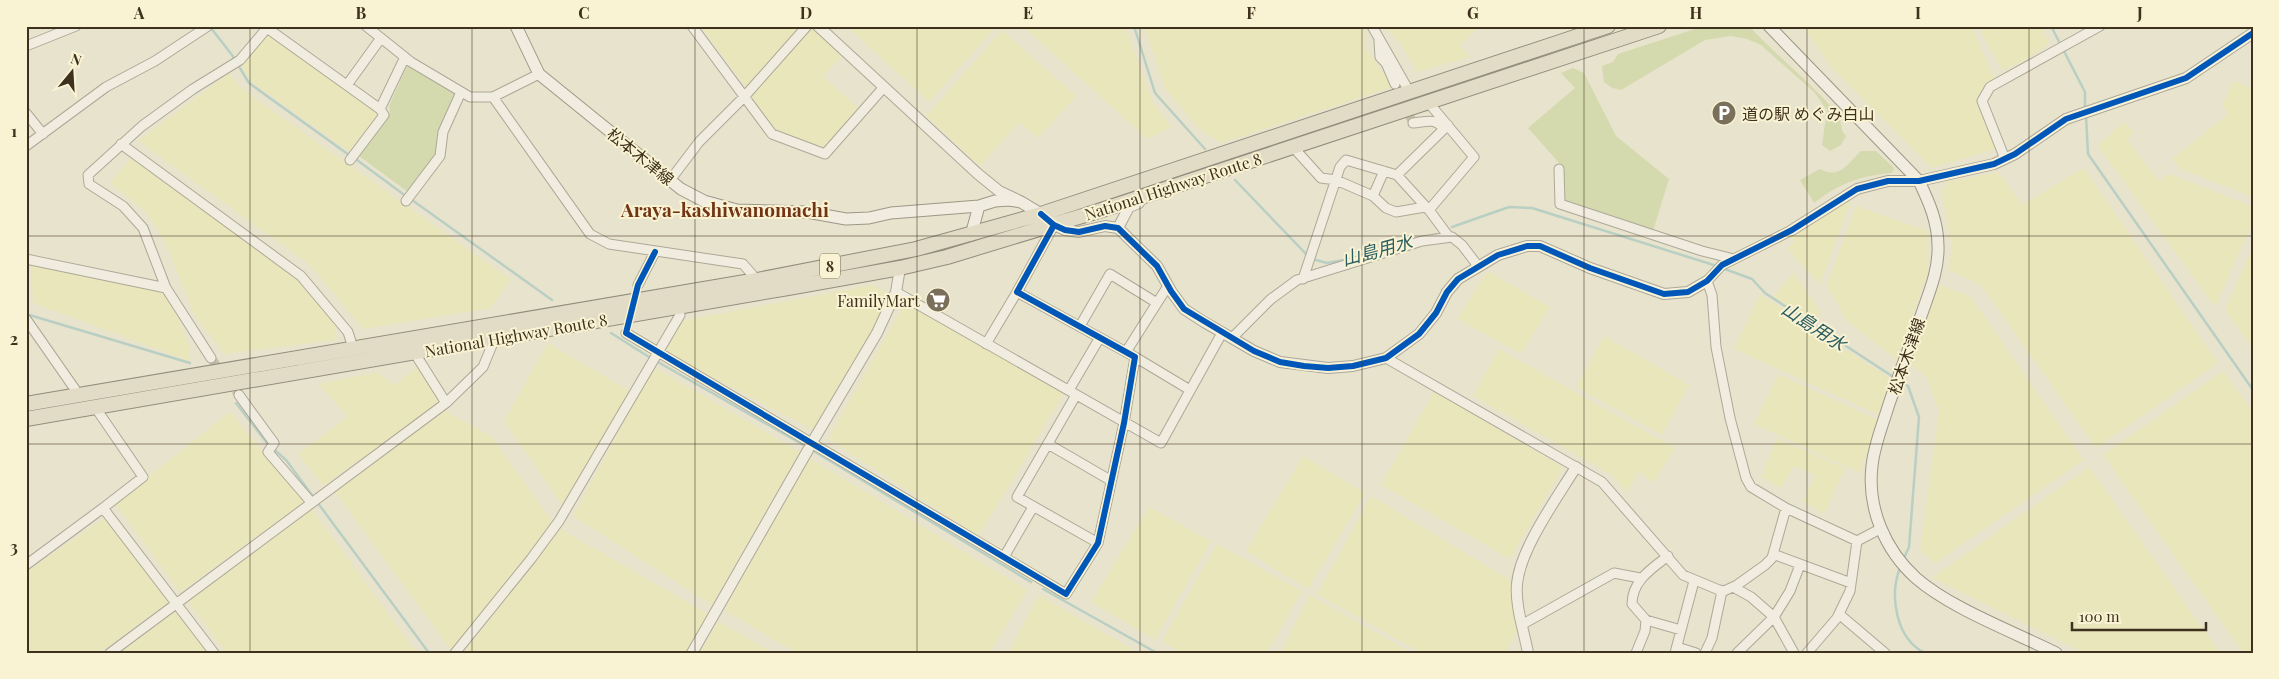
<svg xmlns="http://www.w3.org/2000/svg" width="2279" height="679" font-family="'Playfair Display','Noto Sans JP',serif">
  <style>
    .farmland { fill: #e9e6bc }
    .green { fill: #d4daae }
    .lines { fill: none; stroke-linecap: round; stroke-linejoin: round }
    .stream { stroke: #b9cfc4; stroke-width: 2.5 }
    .minor-tunnel { stroke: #c6bfaa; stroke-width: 9; stroke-dasharray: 9 4.5; stroke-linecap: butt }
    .minor-casing { stroke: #ada897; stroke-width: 11 }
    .tertiary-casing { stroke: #ada897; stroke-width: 12 }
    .secondary-casing { stroke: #9d9786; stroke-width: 13 }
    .trunk-casing { stroke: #938d7d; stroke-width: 16 }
    .minor { stroke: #f0ece0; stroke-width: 9 }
    .tertiary { stroke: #f0ece0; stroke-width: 10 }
    .secondary { stroke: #f0ece0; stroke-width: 11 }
    .trunk { stroke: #e2dcc7; stroke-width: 14 }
    .cycleway-casing { stroke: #faf3d3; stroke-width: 9 }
    .cycleway { stroke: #0057b8; stroke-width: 6 }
    .grid { fill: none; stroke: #3e311d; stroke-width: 1; stroke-opacity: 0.55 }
    .labels { text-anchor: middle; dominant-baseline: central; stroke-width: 4; stroke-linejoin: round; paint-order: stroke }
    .shield { fill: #faf3d3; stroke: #766b54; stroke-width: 1 }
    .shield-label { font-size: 15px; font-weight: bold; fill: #3e311d }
    .poi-label { font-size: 16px; fill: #3e311d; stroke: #faf3d3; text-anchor: start }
    .street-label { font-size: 16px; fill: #3e311d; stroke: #faf3d3 }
    .water-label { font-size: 18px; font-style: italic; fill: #2a5d60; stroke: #faf3d3 }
    .quarter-label { font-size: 19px; font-weight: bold; fill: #713516; stroke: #faf3d3 }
    .neatline { fill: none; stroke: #3e311d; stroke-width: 2 }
    .grid-label { font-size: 16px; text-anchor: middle; font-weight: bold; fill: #3e311d }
  </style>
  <rect width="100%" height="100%" fill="#e8e3cd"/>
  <!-- farmland -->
  <path class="farmland" d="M700,26H801L747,88Z
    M846,26H997L929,102Z
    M1023,26H1125L1153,103L1171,127L1147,139Z
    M1144,26H1365V47L1393,87L1221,143L1199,129L1165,89Z
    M1384,26H1480L1460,45L1470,57L1417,72L1401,44Z
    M1802,26H1971L1994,78L1977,96L1999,148L1932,168L1833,69Z
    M1978,26H2040L2049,44L2022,62L2002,70Z
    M813,27L844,53L823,77L860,109L824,149L777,131L751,97Z
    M1002,30L1076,96L1038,138L1019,122L980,166L926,116Z
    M268,32L381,115L353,154L250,81L240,64Z
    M229,73L241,88L510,279L491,308L363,329L309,264L138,141Z
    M2234,81L2252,88L2253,86V197L2180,169L2172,159L2228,114L2222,105Z
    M2123,122L2134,132L2127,140L2159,181L2170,174L2253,207V221L2215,307L2098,146Z
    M131,158L298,280L336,326V340L224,354L194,314L164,240L145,211L110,183Z
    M2084,168L2218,363L2096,448L1981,285L1948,270L1952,248L1942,193L1946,182L1999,172L2022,205Z
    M1851,200L1820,284L1788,250L1794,241L1788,236Z
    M1856,206L1928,231V272L1897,360L1847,321L1827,286Z
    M2253,246V348L2225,310Z
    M31,264L167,292L189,345V361L33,303Z
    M1487,271L1550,307L1521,354L1458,319Z
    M1794,273L1821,312L1813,321L1773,297Z
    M872,285L892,295L813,430L663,351L681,321Z
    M1939,285L1970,296L2084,460L1935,563L1920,551L1939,412L1926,376L1909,363Z
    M1760,294L1892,380L1879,415L1734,349Z
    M906,301L1065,391L979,536L828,439Z
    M1604,336L1689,385L1662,435L1576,387Z
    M548,343L631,392L566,510L504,421Z
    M1499,349L1675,448L1653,483L1639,471L1627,492L1612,475L1473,396Z
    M654,367L800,452L712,605L573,516Z
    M417,368L441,401L323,486L298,454L348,416L318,384L378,372L394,385Z
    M2223,371L2253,412V653H2243L2103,455Z
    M1778,374L1878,420L1860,473L1754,424Z
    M1434,392L1563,467L1510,559L1381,485Z
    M444,410L492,437L553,523L451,650L335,492Z
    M230,412L305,502L180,592L115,503Z
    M1777,438L1845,468L1824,514L1803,501L1816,475L1794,466L1781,488L1761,477Z
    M1303,456L1365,493L1308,589L1246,551Z
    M810,458L1027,590L990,653H796L724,610Z
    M2089,467L2220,653H2085L1932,578Z
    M1371,496L1510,580L1520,626L1507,650L1510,653H1421L1317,594Z
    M1149,507L1211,541L1155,640L1091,602Z
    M311,508L417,653H226L188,601Z
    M106,517L169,602L99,653H26V572Z
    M560,529L708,614L686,653H464Z
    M1217,544L1302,591L1267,653H1182L1162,641Z
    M1039,595L1139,653H1008Z
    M1310,595L1412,653H1280Z
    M179,608L212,653H119Z
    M718,621L773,653H700Z"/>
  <!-- green -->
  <path class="green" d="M1704,26H1749C1777,56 1809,81 1836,112C1843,119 1839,130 1846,136L1841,145L1830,151L1822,145L1827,110L1815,93L1761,45L1747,39L1731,36L1705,40L1621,90L1612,88L1604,82L1602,66L1613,62L1618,54Z
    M407,66L457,95L436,143L438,151L408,192L359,156L390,112L389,106Z
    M1573,68L1584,73L1616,136L1669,179L1653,231L1566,203L1563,199L1561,165L1528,128L1575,88L1561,73Z
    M1861,151H1876L1894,168L1892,173C1859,176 1840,183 1814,203L1800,180L1820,169C1840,180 1848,163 1861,151Z"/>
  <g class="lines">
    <!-- stream -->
    <path class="stream" d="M1134,26L1155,93L1205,149
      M2051,26L2085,92V110
      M211,28L232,55L249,83L349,155
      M2086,116L2088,154L2253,390
      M357,160L403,194
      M1235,180L1307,255
      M412,200L552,300
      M1452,227L1509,207L1532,208L1717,266
      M1429,236L1437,234
      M1316,260L1327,263L1350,259
      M1722,268L1752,279L1765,293L1895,378
      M26,314L190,363
      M611,333L649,357
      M658,362L807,447
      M1900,381L1908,386L1919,417L1909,547L1904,558
      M236,403L267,443L286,460L429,653
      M812,450L1031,582
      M1900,568C1889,596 1896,639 1925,653
      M1043,589L1157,653"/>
    <!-- minor-tunnel -->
    <path class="minor-tunnel" d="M1398,91L1413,123
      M626,333L638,285
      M211,358L239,395"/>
    <defs>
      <path id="minor" d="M366,26L411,62L470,97H493L539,74
        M692,26L772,134L825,154L884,87
        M1372,26L1409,91
        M267,28L380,109L405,57
        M1379,41L1380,57L1386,63L1395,84
        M26,46L76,26
        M347,85L381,38
        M493,97L590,234L609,244L743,264L757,280
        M1428,102L1474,157L1429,210L1449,237
        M26,113L43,134
        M1413,123C1426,122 1434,117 1444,129
        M121,144L301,276L348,332L353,348
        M26,146L106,87L155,61L208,26
        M1293,147L1321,178L1336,180L1373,196L1386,208L1396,212L1425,207L1429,210
        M2005,159L1982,101L1990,87L2100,26
        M350,160L384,115L380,109
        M1559,169L1560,204L1702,251L1734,259
        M1397,175L1427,208
        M671,179L699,142L744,97L807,26
        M1373,196L1384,171
        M406,201L440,156L443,132L461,92
        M1792,230L1722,265L1707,281L1712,295L1716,347L1730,418L1746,478L1751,487L1786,508L1857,541
        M26,259L166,288
        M1303,279L1340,167L1346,160L1397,175L1448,125
        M638,285L655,252
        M896,292L1161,443L1222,333
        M26,319L79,395
        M1080,326L1110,274L1157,303L1168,286
        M626,333L1066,594L1098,543L1124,423L1135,357L1017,292L1054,225
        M1232,338L1271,299L1297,280L1422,241L1452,237L1462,245L1478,266
        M986,344L1017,292
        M414,352L446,403
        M1126,352L1157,303
        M1135,357L1190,390
        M211,358L166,288L143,228L123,206L89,184L88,175L142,126L193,89L240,60L267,28L265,26
        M1386,358L1602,482L1683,575L1719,590L1724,591L1737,585L1765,565L1772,558L1786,508
        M1069,390L1099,339
        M239,395L274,443L268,452L311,502
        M1076,395L1017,497L1098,543
        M95,407L143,477L103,508
        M1048,444L1110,480
        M1857,541L1880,529
        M1773,554L1851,583
        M1004,557L1033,507
        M26,565L103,508L214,653
        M1733,587L1751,597L1774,617L1794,653
        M1839,614L1885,653
        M1646,620L1681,630
        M1523,624L1614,573L1640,578
        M1677,647L1696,653
        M110,653L446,403L483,367L495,338
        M455,653L531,559L559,521L680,315L678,307
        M1636,653L1645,631L1646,620L1632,604C1632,581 1651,569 1668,556
        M1675,653L1694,581
        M1705,653L1712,638L1722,591
        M1737,653L1774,617L1790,591L1800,565
        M1807,653L1837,618L1850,591L1857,541"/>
      <path id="tertiary" d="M818,26L978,174L999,191L1018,200
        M1052,224L1065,230L1079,232L1105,226L1118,228L1157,266L1171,291L1184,309L1204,322L1254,351L1280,362L1328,368L1353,366L1386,358L1419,334L1436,313L1447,292L1458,279L1498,255L1527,246H1540L1590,268L1664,294L1688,292L1707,281
        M1118,228L1129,207L1139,203
        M1792,230L1857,189L1888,181H1919L1994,164L2015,154L2066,119L2186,78L2253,33
        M810,446L877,333L896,292L900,268
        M692,653L808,450
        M1528,653C1524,631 1515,606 1517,584C1520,549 1557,498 1576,467"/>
      <path id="secondary" d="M516,26L539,74L681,189L704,201L737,210L807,212L846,219L869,218L891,213L979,206L995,201L1009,200L1021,202L1041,214
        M1769,26L1919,181C1929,202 1938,222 1938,246C1939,271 1928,295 1920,319C1909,347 1899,375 1889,404C1883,424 1874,445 1872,466C1867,508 1885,550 1916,578C1950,608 2014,632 2056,653
        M971,235L979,206"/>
      <path id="trunk" d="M26,404L757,280L916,249L1041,214L1608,26
        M26,419L788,288L900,268L947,257L1105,209L1659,26"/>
    </defs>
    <!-- minor casing -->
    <use href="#minor" class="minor-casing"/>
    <!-- tertiary casing -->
    <use href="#tertiary" class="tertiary-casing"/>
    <!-- secondary casing -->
    <use href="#secondary" class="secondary-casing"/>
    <!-- trunk casing -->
    <use href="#trunk" class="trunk-casing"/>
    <!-- minor -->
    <use href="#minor" class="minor"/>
    <!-- tertiary -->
    <use href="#tertiary" class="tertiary"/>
    <!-- secondary -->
    <use href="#secondary" class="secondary"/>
    <!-- trunk -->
    <use href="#trunk" class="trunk"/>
    <defs>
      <path id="cycleway" d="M1041,214L1054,225L1065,230L1079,232L1105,226L1118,228L1157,266L1171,291L1184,309L1254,351L1280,362L1304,366L1328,368L1353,366L1386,358L1419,334L1436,313L1447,292L1458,279L1498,255L1527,246H1540L1590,268L1664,294L1688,292L1707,281L1722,265L1792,230L1857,189L1888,181H1919L1994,164L2015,154L2066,119L2186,78L2253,33
        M655,252L638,285L626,333L1066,594L1098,543L1124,423L1135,357L1017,292L1054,225"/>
    </defs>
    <!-- cycleway casing -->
    <use href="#cycleway" class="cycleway-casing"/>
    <!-- cycleway -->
    <use href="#cycleway" class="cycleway"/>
  </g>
  <!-- grid -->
  <path class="grid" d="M250,26V653M472,26V653M695,26V653M917,26V653M1140,26V653M1362,26V653M1584,26V653M1807,26V653M2029,26V653M26,236H2253M26,444H2253"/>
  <!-- icons -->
  <defs>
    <symbol id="parking-disc" viewBox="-11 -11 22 22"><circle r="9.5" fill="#7a6f5b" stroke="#faf3d3"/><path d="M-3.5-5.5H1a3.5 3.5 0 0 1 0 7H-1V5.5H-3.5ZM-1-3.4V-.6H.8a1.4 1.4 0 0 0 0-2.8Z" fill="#fff"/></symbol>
    <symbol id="supermarket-disc" viewBox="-11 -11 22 22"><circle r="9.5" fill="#7a6f5b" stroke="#faf3d3"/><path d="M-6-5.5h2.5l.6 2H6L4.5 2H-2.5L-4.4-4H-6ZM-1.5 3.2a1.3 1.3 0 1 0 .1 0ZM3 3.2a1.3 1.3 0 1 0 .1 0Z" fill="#fff"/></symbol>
  </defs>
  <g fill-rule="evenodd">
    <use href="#parking-disc" x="1710" y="99" width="28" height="28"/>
    <use href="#supermarket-disc" x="924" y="286" width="28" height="28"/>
  </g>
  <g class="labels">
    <!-- shield labels -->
    <rect class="shield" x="820" y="253.5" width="20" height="25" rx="4"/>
    <g class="shield-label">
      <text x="830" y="266">8</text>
    </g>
    <!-- poi labels -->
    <g class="poi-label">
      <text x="1742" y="113">道の駅 めぐみ白山</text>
      <text x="920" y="300" text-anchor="end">FamilyMart</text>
    </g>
    <!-- street labels -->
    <g class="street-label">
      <text transform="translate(641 156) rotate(39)">松本木津線</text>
      <text transform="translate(1173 186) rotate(-18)">National Highway Route 8</text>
      <text transform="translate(516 335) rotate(-10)">National Highway Route 8</text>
      <text transform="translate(1906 356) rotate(-71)">松本木津線</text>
    </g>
    <!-- water labels -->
    <g class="water-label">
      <text transform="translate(1377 250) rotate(-15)">山島用水</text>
      <text transform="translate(1814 326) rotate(33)">山島用水</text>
    </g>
    <!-- quarter labels -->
    <g class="quarter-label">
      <text x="725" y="209">Araya-kashiwanomachi</text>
    </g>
  </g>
  <!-- border -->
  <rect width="2279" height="679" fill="none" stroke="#faf3d3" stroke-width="55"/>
  <!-- north arrow -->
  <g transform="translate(72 72) rotate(18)" stroke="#faf3d3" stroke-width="4" paint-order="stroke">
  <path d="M0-4L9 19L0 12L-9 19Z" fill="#3e311d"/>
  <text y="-8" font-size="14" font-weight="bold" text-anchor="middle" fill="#3e311d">N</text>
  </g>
  <!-- scale -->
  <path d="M2072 622v8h134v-8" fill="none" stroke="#3e311d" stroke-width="2.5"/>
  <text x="2079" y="622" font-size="15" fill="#3e311d" stroke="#faf3d3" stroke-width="4" paint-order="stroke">100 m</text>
  <rect x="28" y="28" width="2224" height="624" class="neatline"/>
  <g class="grid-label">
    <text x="139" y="19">A</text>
    <text x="361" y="19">B</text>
    <text x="584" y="19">C</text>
    <text x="806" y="19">D</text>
    <text x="1028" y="19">E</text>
    <text x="1251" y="19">F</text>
    <text x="1473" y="19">G</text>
    <text x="1696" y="19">H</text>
    <text x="1918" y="19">I</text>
    <text x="2140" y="19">J</text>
    <text x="14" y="137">1</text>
    <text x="14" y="345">2</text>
    <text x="14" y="553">3</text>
  </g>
</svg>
